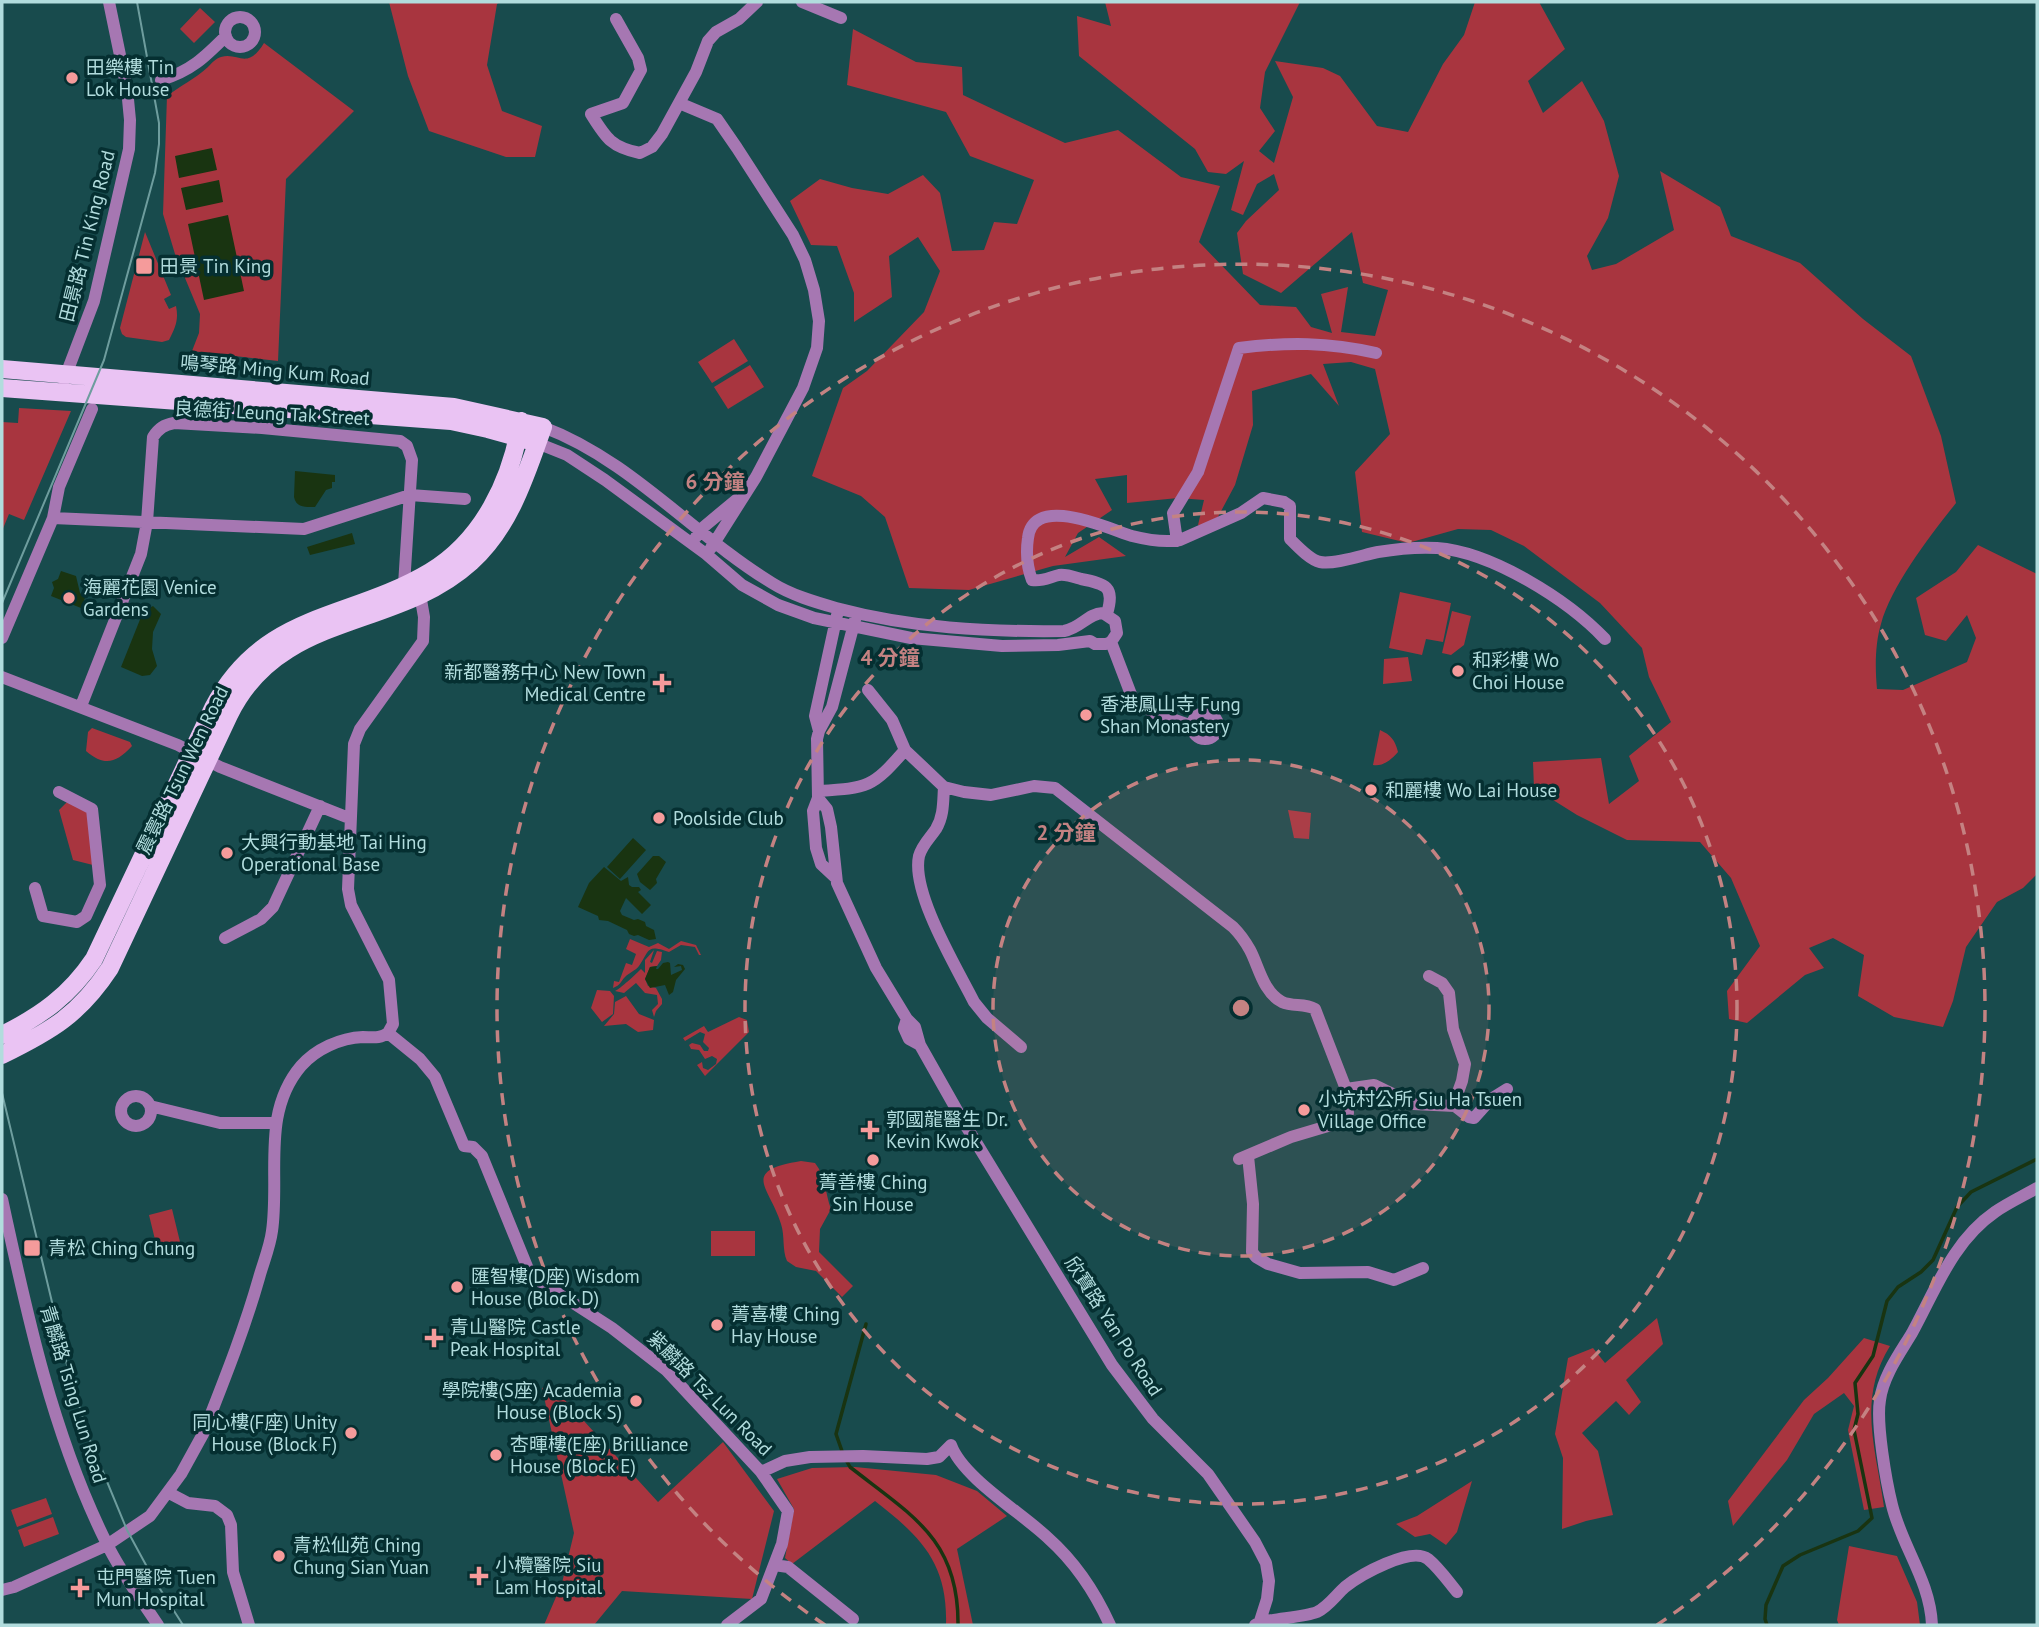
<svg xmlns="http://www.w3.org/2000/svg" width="2039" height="1627" font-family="'PT Sans','Noto Sans TC',sans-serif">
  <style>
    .green { fill: #a8353f }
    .water { fill: #193411 }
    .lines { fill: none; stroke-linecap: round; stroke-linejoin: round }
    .stream { stroke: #193411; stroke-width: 3.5 }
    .minor { stroke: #a677b2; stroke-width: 12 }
    .major { stroke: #eac3f3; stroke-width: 18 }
    .tram { stroke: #6e9d9e; stroke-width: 2 }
    .ring { fill: none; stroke: #c48282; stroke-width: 3.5; stroke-dasharray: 12 9 }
    .poi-dot { fill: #f59b9b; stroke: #052f31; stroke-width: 2.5 }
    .labels { text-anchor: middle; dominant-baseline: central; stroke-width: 7; stroke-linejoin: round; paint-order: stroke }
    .poi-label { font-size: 19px; fill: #b1dcdd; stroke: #052f31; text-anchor: start }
    .street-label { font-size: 19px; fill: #b1dcdd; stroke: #052f31 }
    .centre { fill: #c48282; stroke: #052f31; stroke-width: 3.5 }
    .ring-label { font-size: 21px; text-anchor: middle; font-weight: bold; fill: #c48282; stroke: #052f31; stroke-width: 7; stroke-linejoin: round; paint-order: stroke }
  </style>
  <rect width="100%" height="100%" fill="#184b4d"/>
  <!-- green -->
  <path class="green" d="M389,2H500L497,4L487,65L502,111L542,126L535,157H506L429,131L408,76Z
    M1105,2H1300L1265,72L1260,108L1275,131L1259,151L1274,163L1293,97L1275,61L1323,68L1340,76L1377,126L1408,132L1443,64L1464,35L1475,2H1539L1565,49L1528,81L1543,113L1582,81L1604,121L1619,176L1608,218L1587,256L1592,270L1616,264L1674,230L1660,171L1720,207L1731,236L1800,263L1863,319L1911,356L1941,436L1956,503C1932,533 1891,586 1881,624C1875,644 1875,668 1877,689L1903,690L1967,662L1976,638L1967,615L1946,641L1925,635L1916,598L1956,572L1978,545L2037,574V874L2023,888L1997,902L1966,947L1953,1001L1943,1027L1894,1017L1858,996L1864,955L1833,938L1809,948L1824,968L1805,975L1747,1023L1729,1019L1727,991L1760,946L1731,878L1700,842L1627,840L1577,815L1534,788L1533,762L1601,758L1609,804L1639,781L1629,756L1671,722L1649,677L1642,648L1600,603L1524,546L1491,530L1458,529L1408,543L1362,532L1355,472L1390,434L1375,369L1351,362L1323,364L1339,406L1311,374L1252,391L1253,425L1235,485L1211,530L1198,525L1204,500L1178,498L1127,503V475L1095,479L1112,510L1078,533L1065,557L1099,537L1126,556L1053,566L969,590L909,588L885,517L861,496L812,476L843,388L867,371L924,312L940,271L918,237L889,256L892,297L854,322V293L837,246L811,245L790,201L820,179L852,188L888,194L923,175L940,193L952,251L984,250L994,222L1017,224L1034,180L970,156L946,112L847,85L853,29L916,62L962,67L963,95L1065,143L1118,130L1181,177L1220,186L1199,242L1260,305L1296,307L1311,327L1332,333L1321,294L1348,287L1341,332L1375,336L1388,290L1363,283L1352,232L1281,293L1243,274L1237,233L1246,221L1279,190L1274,174L1257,184L1243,215L1231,210L1244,161L1226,174L1208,172L1195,149L1079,56L1077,16L1111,26Z
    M200,8L215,22L194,43L180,29Z
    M264,43L354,111L286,179L278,361L192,351L199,333L200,314L175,254L163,214L167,96C180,86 195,79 208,67C212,63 215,59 221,57C239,52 247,71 264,43Z
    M145,232L171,295L164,299L169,309L176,306C179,320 175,328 169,340L162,342L126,337L122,334L120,328Z
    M734,339L748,361L712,383L698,362Z
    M750,365L764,387L728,409L714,387Z
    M19,408L71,411L24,520L9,514L2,531V422L18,423Z
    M1400,592L1451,603L1443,642L1426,639L1422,655L1389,648Z
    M1452,611L1471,616L1464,645L1451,655L1442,653Z
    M1408,657L1412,681L1383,684L1384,659Z
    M92,728L130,742L132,746C116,763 105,767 86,751L88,732Z
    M1380,730C1391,735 1395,740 1398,752C1392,759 1383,767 1373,765Z
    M68,801L88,810L93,865L73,860L59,810Z
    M1288,810L1311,813L1309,839L1294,838Z
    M630,939L649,947L658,943L669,949L681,941L696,945L701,955H699L695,947L681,945L669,952C646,944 650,950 639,966C635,971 630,972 625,977C620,982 621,985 613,988L614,981L619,982L626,963L632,965L636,954L626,949Z
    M654,950L650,962L652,963L657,951L662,952L661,960L657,966L650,967L645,979L648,986L656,988L662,999V1004L656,1011L654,1017L652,1010L658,1004L657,995L645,993L636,983L624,993L615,991C620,989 636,974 641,969L645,973V960Z
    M597,990L610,991L614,996L613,1014L602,1022L591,1008Z
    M626,996L639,1014L654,1020L653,1030L638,1032L626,1024L604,1026L614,1014L615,1002Z
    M739,1017L747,1020L749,1032L705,1076L697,1065L702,1062L703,1068L708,1070L716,1064L717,1059L712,1056L705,1059L699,1050L691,1049L689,1045L692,1043L700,1045L704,1051H708L709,1048L703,1042L705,1034L700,1032L685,1041L683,1038L704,1026L708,1032Z
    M801,1161L815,1163C826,1177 825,1193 831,1209L820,1229L819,1252L853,1286L842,1297L816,1271L796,1267L787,1261C782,1250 785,1236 781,1224C770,1187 739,1171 801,1161Z
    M172,1209L182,1250L159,1256L149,1215Z
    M711,1231H755V1256H711Z
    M1657,1318L1663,1344L1626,1380L1641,1402L1629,1415L1616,1401L1582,1433L1598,1451L1613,1515L1586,1521L1562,1529L1563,1458L1555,1434L1568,1358L1593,1348L1605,1363Z
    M1864,1338L1890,1346C1857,1399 1876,1449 1884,1507L1864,1510L1848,1430L1854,1406L1844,1393L1814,1414L1787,1460L1733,1526L1728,1501L1804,1400L1828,1378Z
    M552,1386L658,1502L723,1442L774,1511L752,1599L622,1591L594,1625H544L562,1583L574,1533L542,1388Z
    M855,1467L936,1475L977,1491L1007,1516L957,1549L973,1625H946C948,1563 921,1537 875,1501L792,1564L785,1558L794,1509L777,1479L812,1468Z
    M1472,1481L1457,1532L1446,1545L1430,1534L1415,1537L1396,1524L1417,1516Z
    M46,1498L52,1514L17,1527L11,1510Z
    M53,1517L59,1534L24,1547L18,1530Z
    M1849,1546L1897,1556L1917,1602L1920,1625H1839L1837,1620Z"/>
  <!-- water -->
  <path class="water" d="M212,148L217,170L179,178L175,156Z
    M219,180L223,202L186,210L181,188Z
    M228,215L244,291L204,300L188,224Z
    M295,471L335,475V482H332V488L326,490L315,507C306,507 296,508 294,497Z
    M352,533L355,544L310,555L307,547Z
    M61,571L76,576L80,593L85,598L81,608L51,596L54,588L52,582L58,579Z
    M153,606L161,614L153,632L152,649L157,666L150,675L142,676L121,667L143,612Z
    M633,838L646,850L620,879L607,867Z
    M653,856H659L666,862L656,879L657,883L650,890L640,882L637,874Z
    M604,867L621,881L628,877L629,885L632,887H639L641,890L638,892L651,905L642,914L626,898L620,911L622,915L634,920L638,919L645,922L646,926L654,930L656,939L649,940L638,935L634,936L629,934L627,930L608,921L599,920L598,916L578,907L589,883Z
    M668,962L670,963L671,975L682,970L681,966L674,967L678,964L683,965L685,969L676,980L673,992L669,995L665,985L650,988L645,979L650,967L657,966L656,969H658L663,963Z"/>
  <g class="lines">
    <!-- stream -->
    <path class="stream" d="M843,1454L836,1434L866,1324
      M846,1460L850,1467C911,1515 959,1539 958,1625
      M1767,1625L1765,1619L1766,1605L1783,1566L1800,1555L1858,1531L1872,1518L1854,1430L1858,1414L1855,1383L1873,1356L1887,1301L1898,1287L1921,1272L1933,1260L1957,1207L1971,1192L2037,1159"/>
    <!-- minor -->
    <path class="minor" d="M802,2L841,18
      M225 32a15 15 0 1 1 30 0a15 15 0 1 1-30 0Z
      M616,19L638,58L641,70L623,103L591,114C606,138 611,147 640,153L652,147L662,134L696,72L708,41L716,32L739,19L757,2
      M161,80C191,71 205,57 226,36
      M679,103L717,119L737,148L793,235L805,260L814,290L819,321L817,348L803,388L756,477L711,548
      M64,380L94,301L129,149L130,120L127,89L109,2
      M537,443L567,455L605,480L706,554L742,585L778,605L814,618L911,638L1002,646L1058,645L1090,641L1095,644H1106L1111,642L1117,633L1115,621L1103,613C1087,614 1081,628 1064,631C987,632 911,628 836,608C815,602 791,595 772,583C693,535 631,460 543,427
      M53,518L304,529L410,495L465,499
      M696,537L700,530L736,500
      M1177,541L1173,513L1198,472L1239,348C1287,342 1328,342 1376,353
      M1107,614C1115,586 1106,584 1081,579C1074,577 1066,574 1059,575C1050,577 1042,582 1032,580C1027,567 1026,552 1028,538C1033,493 1109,529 1132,536C1148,540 1164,543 1180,540L1241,513L1263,498L1284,502L1290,506V539C1297,546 1310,560 1320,562C1334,565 1363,555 1378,552C1396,549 1419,547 1437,548C1492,552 1568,600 1605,639
      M2,638L53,518L59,487L92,409
      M1111,642L1132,697L1152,712L1192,726
      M2,677L178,745L220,767L349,818
      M868,690L892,720L905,750L944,787L964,792L991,795L1034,786L1055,788L1233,927C1240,934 1245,941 1250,950C1259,967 1263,992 1282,1002C1293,1007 1304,1003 1315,1009L1346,1089L1348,1113L1338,1123L1291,1137L1239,1159
      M81,706L141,554L147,522L153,437C159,428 164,425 174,423L262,428L400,441L407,446L412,460L404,585
      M1192 726a13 13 0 1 1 26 0a13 13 0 1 1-26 0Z
      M819,731L815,716L837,615
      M944,787C943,801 944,816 936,829C930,838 922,845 919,856C911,893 957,968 974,1002L987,1018L1021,1047
      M818,791C868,788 872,788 905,750
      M818,798L827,809L831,827L837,883L876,968L907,1019L915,1027L920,1045L963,1121L1112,1365L1153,1419L1208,1474L1255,1542L1266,1563L1269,1581L1267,1599L1260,1621
      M836,878L821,864L816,848L813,811L818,798L817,739L819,731L832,707L855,620
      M35,888L43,916L77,922L86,916L100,885L92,809L59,792
      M225,938L261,919L273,907L320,806
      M1429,976L1442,983L1449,993L1453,1029L1465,1064L1462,1081L1453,1106
      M907,1019L904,1028L909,1039L920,1045
      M388,1033L420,1059L435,1077L464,1146L473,1147L482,1156L528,1269L536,1279L612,1328L666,1370L761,1472L788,1511L782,1544L761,1599L727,1625
      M388,1033L393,1024L389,980L351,905L348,889L354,744L360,729L423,641L424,617L420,594
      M1346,1089L1374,1085L1413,1104L1455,1106L1469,1117L1474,1118L1491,1099L1507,1089
      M121 1111a15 15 0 1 1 30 0a15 15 0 1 1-30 0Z
      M150,1106L220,1123H276
      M1248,1156L1253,1204L1252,1252L1256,1257L1268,1264L1300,1273L1368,1272L1394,1280L1423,1268
      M2,1199C27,1315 53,1436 107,1544C121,1573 141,1599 158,1625
      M761,1472L785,1461L810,1457L863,1456L927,1459L939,1457L951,1445C963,1478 1022,1513 1048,1538C1075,1562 1095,1592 1110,1625
      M169,1493L188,1503L215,1506L227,1515L231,1525L233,1572L249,1625
      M774,1565L788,1567L853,1619
      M2,1590L14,1587L107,1545L150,1516L181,1474L203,1434C223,1383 244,1331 259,1278C263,1263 270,1247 272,1231C280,1175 261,1113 301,1066C316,1049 340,1038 363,1037C372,1037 380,1039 388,1033
      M1255,1625C1263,1619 1302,1618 1317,1612C1328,1607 1336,1595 1345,1587C1360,1575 1411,1546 1428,1559C1439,1568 1448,1581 1457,1592
      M1932,1625C1930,1580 1902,1547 1892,1505C1886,1481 1876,1423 1880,1400C1883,1376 1900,1353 1912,1333C1936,1289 1953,1241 1995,1212C2008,1203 2023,1196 2037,1188"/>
    <!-- major -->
    <path class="major" d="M2,369L454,407L543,427C526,475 510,527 471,562C395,631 280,610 229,715L110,968C79,1015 51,1031 2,1055
      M2,388L451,421L488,429L527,440
      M2,1035C41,1016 70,995 94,959L213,708C264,611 348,621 430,572C483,540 511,481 521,421"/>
    <!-- tram -->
    <path class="tram" d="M2,603L104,360L155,173L159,144V123L137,2
      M2,1093L68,1369L89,1438L127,1530L153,1578L183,1625"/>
  </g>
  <!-- distance rings -->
  <circle cx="1241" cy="1008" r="248" fill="#c48282" fill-opacity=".12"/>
  <g class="ring">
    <circle cx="1241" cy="1008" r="248"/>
    <circle cx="1241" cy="1008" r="496"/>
    <path d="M825 1625A744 744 0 1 1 1657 1625"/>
  </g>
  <!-- markers -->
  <g class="poi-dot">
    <circle cx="72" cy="78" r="7"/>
    <rect x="135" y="257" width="18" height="18" rx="3.5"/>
    <circle cx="69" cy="598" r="7"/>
    <circle cx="1458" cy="671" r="7"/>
    <path d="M658.5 672.5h7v7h7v7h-7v7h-7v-7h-7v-7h7z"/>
    <circle cx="1086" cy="715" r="7"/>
    <circle cx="1371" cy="790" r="7"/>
    <circle cx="659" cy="818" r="7"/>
    <circle cx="227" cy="853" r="7"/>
    <circle cx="1304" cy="1110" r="7"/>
    <path d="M866.5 1119.5h7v7h7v7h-7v7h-7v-7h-7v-7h7z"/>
    <circle cx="873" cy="1160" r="7"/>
    <rect x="23" y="1239" width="18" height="18" rx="3.5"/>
    <circle cx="457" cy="1287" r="7"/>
    <circle cx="717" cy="1325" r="7"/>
    <path d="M430.5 1327.5h7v7h7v7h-7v7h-7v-7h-7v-7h7z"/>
    <circle cx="636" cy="1401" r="7"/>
    <circle cx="351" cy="1433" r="7"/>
    <circle cx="496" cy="1455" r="7"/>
    <circle cx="279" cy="1556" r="7"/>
    <path d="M475.5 1565.5h7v7h7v7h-7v7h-7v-7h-7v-7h7z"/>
    <path d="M76.5 1577.5h7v7h7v7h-7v7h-7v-7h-7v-7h7z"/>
  </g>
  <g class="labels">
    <!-- poi labels -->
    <g class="poi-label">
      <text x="86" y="67">田樂樓 Tin<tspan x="86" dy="22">Lok House</tspan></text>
      <text x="160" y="266">田景 Tin King</text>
      <text x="83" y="587">海麗花園 Venice<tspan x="83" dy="22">Gardens</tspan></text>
      <text x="1472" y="660">和彩樓 Wo<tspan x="1472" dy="22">Choi House</tspan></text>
      <text x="646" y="672" text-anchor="end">新都醫務中心 New Town<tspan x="646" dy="22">Medical Centre</tspan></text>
      <text x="1100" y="704">香港鳳山寺 Fung<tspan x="1100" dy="22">Shan Monastery</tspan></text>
      <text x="1385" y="790">和麗樓 Wo Lai House</text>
      <text x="673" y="818">Poolside Club</text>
      <text x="241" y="842">大興行動基地 Tai Hing<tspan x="241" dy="22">Operational Base</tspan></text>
      <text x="1318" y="1099">小坑村公所 Siu Ha Tsuen<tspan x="1318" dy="22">Village Office</tspan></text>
      <text x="886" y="1119">郭國龍醫生 Dr.<tspan x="886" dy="22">Kevin Kwok</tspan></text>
      <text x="873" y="1182" text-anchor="middle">菁善樓 Ching<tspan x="873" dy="22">Sin House</tspan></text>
      <text x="48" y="1248">青松 Ching Chung</text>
      <text x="471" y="1276">匯智樓(D座) Wisdom<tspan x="471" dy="22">House (Block D)</tspan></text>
      <text x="731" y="1314">菁喜樓 Ching<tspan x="731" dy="22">Hay House</tspan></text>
      <text x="450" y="1327">青山醫院 Castle<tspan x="450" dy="22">Peak Hospital</tspan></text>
      <text x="622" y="1390" text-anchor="end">學院樓(S座) Academia<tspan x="622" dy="22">House (Block S)</tspan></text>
      <text x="337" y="1422" text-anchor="end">同心樓(F座) Unity<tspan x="337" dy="22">House (Block F)</tspan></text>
      <text x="510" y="1444">杏暉樓(E座) Brilliance<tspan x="510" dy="22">House (Block E)</tspan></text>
      <text x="293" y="1545">青松仙苑 Ching<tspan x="293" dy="22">Chung Sian Yuan</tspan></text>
      <text x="495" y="1565">小欖醫院 Siu<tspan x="495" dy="22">Lam Hospital</tspan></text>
      <text x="96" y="1577">屯門醫院 Tuen<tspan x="96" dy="22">Mun Hospital</tspan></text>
    </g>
    <!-- street labels -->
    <g class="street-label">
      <text transform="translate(87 236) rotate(-76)">田景路 Tin King Road</text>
      <text transform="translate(275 370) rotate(5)">鳴琴路 Ming Kum Road</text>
      <text transform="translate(272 413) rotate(3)">良德街 Leung Tak Street</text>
      <text transform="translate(182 770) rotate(-64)">震寰路 Tsun Wen Road</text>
      <text transform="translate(1114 1326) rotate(57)">欣寶路 Yan Po Road</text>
      <text transform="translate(710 1393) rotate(45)">紫麟路 Tsz Lun Road</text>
      <text transform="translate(74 1394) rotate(73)">青麟路 Tsing Lun Road</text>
    </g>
  </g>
  <circle cx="1241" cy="1008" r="10" class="centre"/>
  <g class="ring-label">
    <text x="715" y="489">6 分鐘</text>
    <text x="890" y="665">4 分鐘</text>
    <text x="1066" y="840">2 分鐘</text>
  </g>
  <!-- border -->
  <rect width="2039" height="1627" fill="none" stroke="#b1dcdd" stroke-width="7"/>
</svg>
